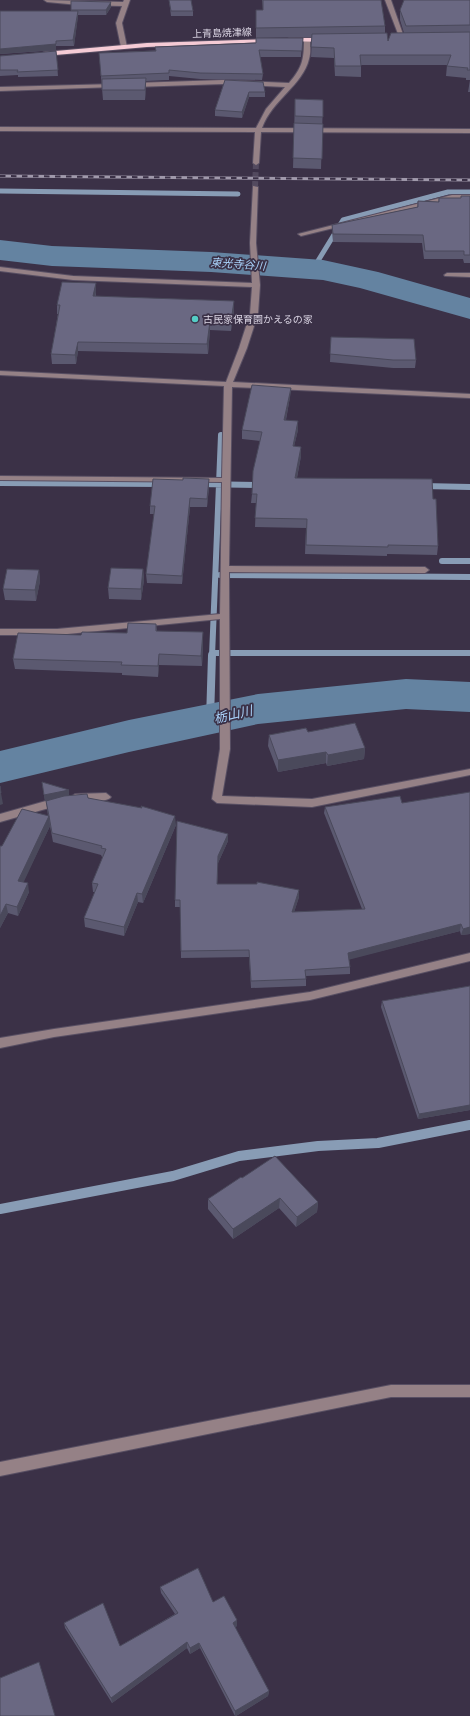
<svg xmlns="http://www.w3.org/2000/svg" width="470" height="1716" font-family="Mulish,'Noto Sans JP',sans-serif">
  <style>
    .lines { fill: none; stroke-linecap: round; stroke-linejoin: round }
    .stream-far3 { stroke: #889cb5; stroke-width: 5 }
    .stream-far2 { stroke: #889cb5; stroke-width: 6 }
    .stream-far1 { stroke: #889cb5; stroke-width: 8 }
    .stream { stroke: #889cb5; stroke-width: 10 }
    .river { fill: #6483a1; fill-rule: evenodd }
    .minor-tunnel { stroke: #534a5f; stroke-width: 6; stroke-dasharray: 6 3; stroke-linecap: butt }
    .minor-casing { stroke: #584f63; stroke-width: 2 }
    .major-casing { stroke: #584f63; stroke-width: 2 }
    .minor { fill: #958186; fill-rule: evenodd }
    .major { fill: #f5cbd5; fill-rule: evenodd }
    .rail-casing { stroke: #a099ab; stroke-width: 3 }
    .rail { stroke: #3b3147; stroke-width: 2; stroke-dasharray: 5.5; stroke-linecap: butt }
    .wall { fill: #5b5970 }
    .shaded-wall { fill: #4a495b }
    .building { fill: #6a6882; stroke: #4a495b }
    .poi-dot { fill: #54cdc6; stroke: #3b3147; stroke-width: 1.5 }
    .labels { text-anchor: middle; dominant-baseline: central; stroke-width: 3.5; stroke-linejoin: round; paint-order: stroke }
    .far-street-label { font-size: 10px; fill: #dcd6e5; stroke: #3b3147 }
    .far-poi-label { font-size: 10px; fill: #dcd6e5; stroke: #3b3147; text-anchor: start }
    .far-water-label { font-size: 11px; font-style: italic; fill: #a9d2fa; stroke: #3b3147 }
    .water-label { font-size: 13px; font-style: italic; fill: #a9d2fa; stroke: #3b3147 }
  </style>
  <rect width="100%" height="100%" fill="#3b3147"/>
  <g class="lines">
    <!-- stream-far3 -->
    <path class="stream-far3" d="M0,191L238,194
      M313,269L343,220L448,192H470"/>
    <!-- stream-far2 -->
    <path class="stream-far2" d="M0,483L163,484
      M199,484L263,485
      M423,486L470,487
      M442,561H470
      M220,575L470,577
      M212,653H470
      M212,656L221,435"/>
    <!-- stream-far1 -->
    <path class="stream-far1" d="M210,719L212,655"/>
    <!-- stream -->
    <path class="stream" d="M0,1209L173,1176L239,1156L318,1146L378,1143L470,1125"/>
    <!-- river -->
    <path class="river" d="M0,240L52,246L211,252L323,260L378,272L470,298V319L360,288L323,280L211,272L52,266L0,260Z
      M406,679L470,682V712L406,709L258,724L129,752L0,783V751L129,720L258,694Z"/>
    <!-- minor-tunnel -->
    <path class="minor-tunnel" d="M255,187L256,163"/>
    <defs>
      <path id="minor" d="M44,0L123,2L124,0H130L122,23L127,47L124,49L121,47L116,23L122,6L79,5L47,2Z
        M385,0H391L405,40L400,39Z
        M307,38L310,40C310,46 311,53 309,59C303,85 272,100 262,128L470,129V133L261,132L259,163L256,165L253,163L255,132L0,131V127L256,128L266,109L285,87L223,84L134,87L131,85L134,83L223,80L289,83C302,68 304,60 304,40Z
        M116,84L117,85L114,87L0,91V87Z
        M253,186L258,187L256,243L260,285L258,314L247,348L233,382L470,394V398L232,387L229,566L425,567L429,570L425,573L229,572L230,749L222,796L312,799L470,769V775L312,807L217,803L212,799L220,749V619L57,635H0V629H57L220,614L222,482L0,480V476L222,478L224,386L0,375V371L226,382L239,348L250,314L252,287L73,280L0,271V267L73,276L252,283L250,243Z
        M452,195H470V199H452L301,236L298,234Z
        M447,273H470V277L445,276L444,275Z
        M106,793L111,797C107,803 74,804 70,798L75,794Z
        M60,797L65,801L63,804L0,822V814Z
        M470,953V961L310,1000L54,1037L0,1048V1038L54,1029L310,992Z
        M391,1385H470V1397H391L0,1476V1462Z"/>
      <path id="major" d="M289,38H325L328,40L325,42L287,41L286,40Z
        M269,39L271,40V42L147,47L44,56L41,54L44,52L147,43Z"/>
    </defs>
    <!-- minor casing -->
    <use href="#minor" class="minor-casing"/>
    <!-- major casing -->
    <use href="#major" class="major-casing"/>
    <!-- minor -->
    <use href="#minor" class="minor"/>
    <!-- major -->
    <use href="#major" class="major"/>
    <defs>
      <path id="rail" d="M0,176L470,180"/>
    </defs>
    <!-- rail casing -->
    <use href="#rail" class="rail-casing"/>
    <!-- rail -->
    <use href="#rail" class="rail"/>
  </g>
  <!-- wall -->
  <path class="wall" d="M169,0H191L193,11V16H171Z
    M262,0H381L385,26V33L388,41L404,33L400,20V10L470,0V92H468L470,80H466V78L446,76L447,65H361V77L335,76L334,58L311,57L312,37L256,38V10H263Z
    M111,7L106,15H78L74,46H56V50L0,54V11H71V10Z
    M302,44L301,57H260L263,74L262,80L200,79L169,76V80L146,81V88L145,100H103L99,53Z
    M56,51L58,76L18,77V75L0,76V56Z
    M225,80L265,92V97H249L242,118L215,116V110Z
    M295,99L323,100L321,169L293,168Z
    M461,196H470V263H464L463,259H424L422,243L333,242L332,232V225L417,207L418,201L438,202L439,198H461Z
    M96,292V296L234,310L231,331L210,330L208,354L78,351L76,364H52L51,354L58,314H57V305Z
    M331,337L416,360L415,368H393L330,362Z
    M291,388L290,397L286,420L298,430L294,446L301,447V456L297,478L433,499L438,546L437,555L387,554V556L305,554L306,528L255,527L256,503H251L252,494L260,441L242,439V430Z
    M183,480L209,487L207,507H190L182,584L147,583L146,574L154,514H150V506Z
    M143,569L144,580L141,600L109,599L108,588Z
    M39,570L40,581L36,601L5,600L3,589Z
    M156,624L157,631L203,643L202,666L159,665L158,677L122,675V673L15,669L13,659L81,635L127,633Z
    M308,732L365,748L364,759L327,766L326,763L278,772L268,746L269,735Z
    M42,782L69,796L88,798L176,825L143,903L138,902L124,936L85,927L84,918L95,892H93L92,883L103,857H102L101,855L53,842L50,826L23,882L29,892L18,916L8,913L0,928L2,846L48,816L46,801L58,798L45,801Z
    M402,803L470,934L461,935L460,931L349,959L350,967V974L306,976V986L251,988L249,957L181,958L180,907H175V900L228,834V841L218,863L217,884L299,890V897L294,912L362,909L324,813L325,807Z
    M470,986V1110L418,1119L381,1007L382,1001Z
    M242,1178L318,1202L317,1212L296,1227L279,1208L233,1239L208,1209V1199Z
    M160,1587L213,1602L237,1620V1626L235,1627L269,1691L268,1696L236,1716H235L200,1648L190,1654L187,1648L112,1703L65,1628L64,1623L120,1646L175,1614L161,1593Z"/>
  <!-- shaded-wall -->
  <path class="shaded-wall" d="M111,2V7L106,15V10Z
    M78,11V17L74,46L73,40Z
    M56,44V50L0,54V49Z
    M146,78V88L145,100V90Z
    M249,92V97L242,118V112Z
    M96,283V292L94,305L93,296Z
    M234,301V310L231,331V322Z
    M210,321V330L208,354L207,344Z
    M78,342V351L76,364L75,355Z
    M291,388L290,397L284,429V420Z
    M298,421V430L292,455L293,446Z
    M301,447V456L295,487V478Z
    M209,479V487L207,507V499Z
    M190,498V507L182,584V576Z
    M143,569L144,580L141,600V589Z
    M39,570L40,581L36,601L35,590Z
    M203,632V643L202,666L201,656Z
    M159,654V665L158,677V666Z
    M365,748L364,759L327,766L328,755Z
    M326,752V763L278,772V760Z
    M69,790V796L45,801L44,795Z
    M1,793L3,804L0,805V794Z
    M49,816L50,826L20,890L18,881Z
    M175,816L176,825L143,903L142,894Z
    M228,834V841L218,863V856Z
    M28,883L29,892L18,916L17,907Z
    M299,890V897L292,919V912Z
    M137,893L138,902L124,936V927Z
    M6,904L8,913L0,928V916Z
    M461,924L460,931L348,960V953Z
    M470,927V934L461,935L463,929Z
    M470,1105V1110L418,1119L419,1114Z
    M280,1198L279,1208L233,1239V1229Z
    M318,1202L317,1212L296,1227L297,1217Z
    M237,1620V1626L233,1628V1623Z
    M187,1642V1648L112,1703L111,1698Z
    M199,1643L200,1648L190,1654V1648Z
    M269,1691L268,1696L236,1716H235V1711Z"/>
  <!-- building -->
  <path class="building" d="M169,0H191L193,11H171Z
    M263,0H381L385,26L256,28V10H263Z
    M404,0H470V25L406,26L400,10Z
    M71,1L111,2L106,10H71Z
    M0,11H78L73,40L56,41V44L0,49Z
    M470,32V70H467L468,68L447,66L451,55H360L361,66H335L334,48L311,47L312,34L387,33L388,41L391,33Z
    M256,38H303L302,51L259,50L263,74L200,73L169,70V73L101,76L99,53L156,51L155,47L256,43Z
    M56,51L58,70L17,72L18,70H0V56Z
    M146,78L145,90H102V79Z
    M225,80L263,82L265,92H249L242,112L215,110Z
    M295,99L323,100V117L295,116Z
    M294,123L323,124L322,159L293,158Z
    M461,196H470V255H464V251H425L423,235L333,234L332,225L418,207V201L439,202V198H461Z
    M62,282L96,283L93,296L234,301L231,322L210,321L207,344L78,342L75,355L51,354L60,305H57Z
    M331,337L414,339L416,360H393L330,354Z
    M252,385L291,388L284,420L298,421L293,446L301,447L295,478L432,479L433,499H436L438,546L388,545V547L306,545L307,519L255,518L257,494H252L253,471L262,432L242,430Z
    M183,478L209,479L207,499L190,498L182,576L146,574L155,506H150L153,479L183,480Z
    M111,568L143,569L141,589L108,588Z
    M7,569L39,570L35,590L3,589Z
    M128,623L156,624V631L203,632L201,656L159,654L158,666L121,665L122,662L13,659L18,633L81,635L82,632L127,633Z
    M355,723L365,748L328,755L326,752L278,760L269,735L306,728L308,732Z
    M42,782L69,790L44,795Z
    M0,786L1,793L0,794Z
    M470,792V927L463,929L461,924L348,953L350,967L305,970L306,979L251,981L249,950L181,951L180,900H175L177,821L228,834L218,856L217,884H257V882L299,890L292,912L365,909L325,807L400,796L402,803Z
    M87,794L88,798L142,808L141,806L175,816L142,894L137,893L124,927L84,918L98,884L92,883L106,849L101,848L102,846L52,833L49,816L18,881L28,883L17,907L6,904L0,916V846H2L22,809L49,816L46,801L64,796Z
    M470,986V1105L419,1114L382,1001Z
    M275,1156L318,1202L297,1217L280,1198L233,1229L208,1199L241,1177L242,1178Z
    M198,1568L213,1602L224,1596L237,1620L233,1623L269,1691L235,1711L199,1643L190,1648L187,1642L111,1698L64,1623L103,1603L120,1646L178,1613L160,1587Z
    M39,1662L55,1716H0V1678Z"/>
  <!-- markers -->
  <circle class="poi-dot" cx="195" cy="319" r="4"/>
  <g class="labels">
    <!-- far-street labels -->
    <g class="far-street-label">
      <text transform="translate(222 33) rotate(-2)">上青島焼津線</text>
    </g>
    <!-- far-poi labels -->
    <g class="far-poi-label">
      <text x="203" y="319">古民家保育園かえるの家</text>
    </g>
    <!-- far-water labels -->
    <g class="far-water-label">
      <text transform="translate(238 264) rotate(4)">東光寺谷川</text>
    </g>
    <!-- water labels -->
    <g class="water-label">
      <text transform="translate(233 714) rotate(-13)">栃山川</text>
    </g>
  </g>
</svg>
